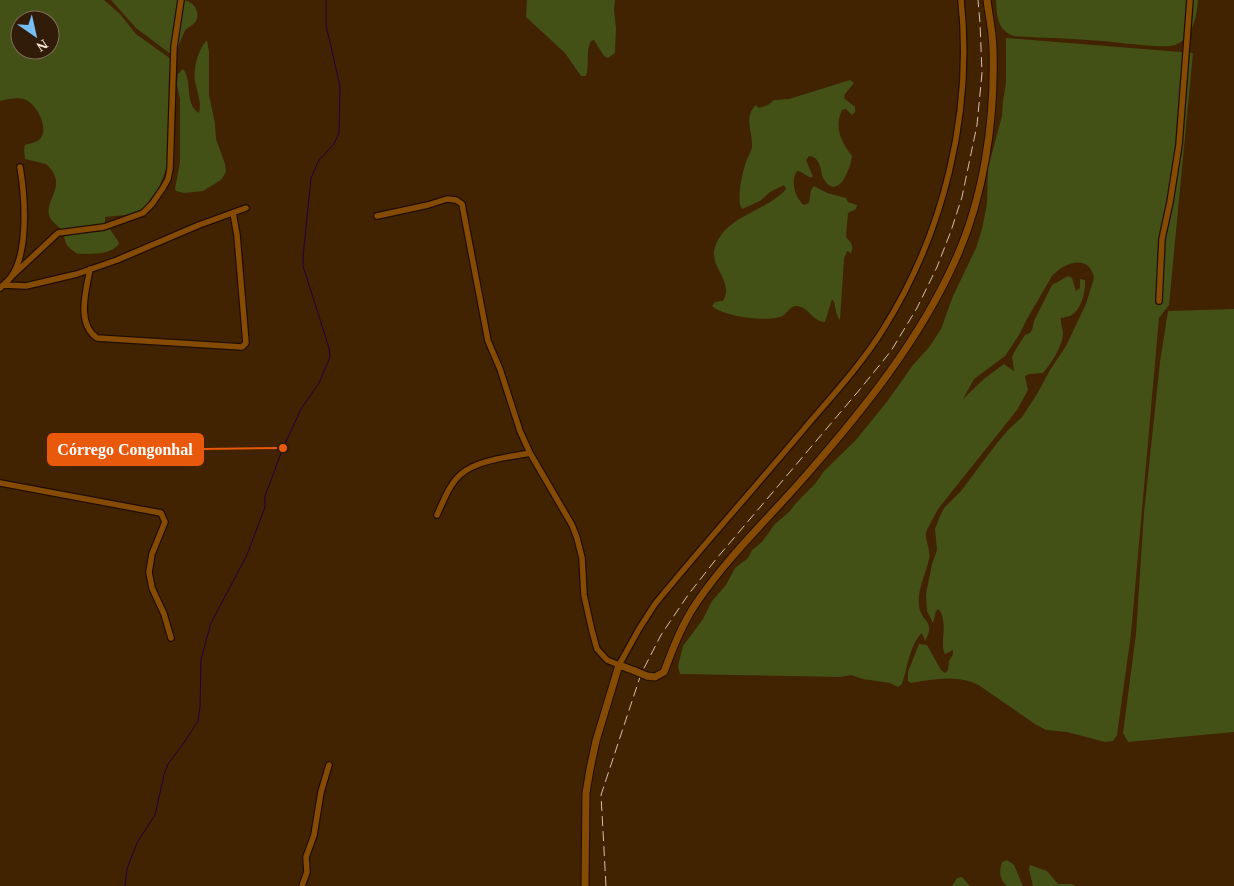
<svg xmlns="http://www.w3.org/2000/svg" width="1234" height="886" font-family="'Times New Roman',serif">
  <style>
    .green { fill: #435116; fill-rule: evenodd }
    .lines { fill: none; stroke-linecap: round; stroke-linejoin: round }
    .stream { stroke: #230042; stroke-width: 1 }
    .minor-casing { stroke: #200e00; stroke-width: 8 }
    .tertiary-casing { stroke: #200e00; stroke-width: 9 }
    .minor { stroke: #854b03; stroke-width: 5.5 }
    .tertiary { stroke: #854b03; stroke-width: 7 }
    .rail { stroke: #d7c0ac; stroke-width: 1; stroke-dasharray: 10 5; stroke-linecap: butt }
    .tertiary-bridge-casing { stroke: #200e00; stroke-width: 9; stroke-linecap: butt }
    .tertiary-bridge { stroke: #854b03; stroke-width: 7 }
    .leader { fill: none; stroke: #e8590c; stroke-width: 2 }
    .callout-dot { fill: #e8590c; stroke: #301c09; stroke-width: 2 }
    .callout { fill: #e8590c; stroke: #e8590c; stroke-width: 2 }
    .callout-label { font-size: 16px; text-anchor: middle; font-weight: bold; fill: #fff }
  </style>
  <rect width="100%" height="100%" fill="#412201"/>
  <!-- green -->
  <path class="green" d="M0,0H104L120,14L136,34L171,59L167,167L158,190L146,205L147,210L137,214L105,217V222L118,241L119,244C109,256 92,253 78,254C73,251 66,247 65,240C63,235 66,238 64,233C60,226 51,223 49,215C45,198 69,185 46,164L25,159L24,150L25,145C30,143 36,143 40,139C50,128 36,103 24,99C16,97 7,99 0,101ZM20,20H50V50H20Z
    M111,0C133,0 162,0 183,0C189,1 196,5 197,12C199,22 193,25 185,30L175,54L172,55L136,28Z
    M527,0H615L614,10L616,28L615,53L608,58L604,56L594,40L591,41C585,52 590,65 586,76H581L565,53L526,17Z
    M996,0H1198C1197,17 1192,39 1175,45C1162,49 1118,42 1102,41C1073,38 1043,38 1014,36C997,30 997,16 996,0Z
    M1006,38L1193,53L1169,305L1159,318L1131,634L1117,735L1113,741L1105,742L1067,732L1046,730L1035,724L977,684C956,675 933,679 911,683L908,681V672L919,644L927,645L941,670L945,673L948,670L949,661L953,654V650L945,654C939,643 949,625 939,609L936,611L933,623L927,611L926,594L932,564L937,550L935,529L940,516L944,508L961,491L997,443L1009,429L1022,417L1037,394L1050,370L1066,346L1086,304L1094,278C1089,253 1064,263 1052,276L1027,319L1019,335L1005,356L974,379L963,399L985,378L1004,364L1014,371L1012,357L1016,349L1025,335L1030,333L1032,330L1034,321L1052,285L1068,276L1072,278L1076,291L1080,288V279L1085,280C1086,289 1082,308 1073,314C1070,317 1065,317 1061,318C1060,324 1063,328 1063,334C1062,347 1051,364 1043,373L1029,374L1025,376L1028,390L1017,410L938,509L926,532C925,541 931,550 929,559C926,574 917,590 919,605C920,622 937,620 925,641L922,633C910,643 907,670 902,684L898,687L890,683L863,679L851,675L841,677L680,674L678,666L683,646L703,619L712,601L726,585L735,568L748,558L752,550L762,542L775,524L789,512L797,502L815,484L824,471L855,441L886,403L913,365L930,346L941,329L953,296L976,248L982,229L987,203L988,168L1002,116L1003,101L1006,83Z
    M207,40L209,52V95L215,124L216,139L225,164L226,172L221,180L203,191L184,193L176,191L175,189L180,162V99L177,85L178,74L183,69C193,81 184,104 199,113C202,102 197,92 195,81C193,69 198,49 207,40Z
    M850,80L854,83L845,94L844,98L855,107V112L852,115L846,109L842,110C834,127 841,142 852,156C851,167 839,200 825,181C820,175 822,165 816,159C813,156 812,157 809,156L806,160L813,177H809L801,172L797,171C790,180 795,198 804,205L809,203L811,190L814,186L827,193L846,198L848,202L857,205L856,209L848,213L846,237C851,243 854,245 851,253L847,251L844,259L840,320C834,313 837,305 832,299L825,322C812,322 808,305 795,306C789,307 786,316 780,317C765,322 722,316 712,306L715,302L723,301C735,281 708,267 715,247C726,215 766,212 786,189L784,185L770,192L760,201L742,209L740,205C738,194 742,173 746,162C748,156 751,153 752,147C753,132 743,117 756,105L759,108L768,105L774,100L789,99Z
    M1234,309V732L1128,742L1123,733L1136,634L1144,513L1160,362L1168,311Z
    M1007,860L1014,865L1023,886H1007C999,878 999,872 1002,862Z
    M1030,865L1047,871L1058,884H1072L1076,886H1033L1029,869Z
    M962,877L970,886H952L957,878Z"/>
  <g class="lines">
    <!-- stream -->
    <path class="stream" d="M125,886L127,869L131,858L138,841L155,815L164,775L168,764L183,744L198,721L200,707L201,659L211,623L247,555L265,507V496L283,448L301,409L319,383L330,357L329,348L303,266V257L311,178L319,160L334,144L339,133L340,86L326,25V0"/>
    <defs>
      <path id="minor" d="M377,216L428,205L447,199L456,200L462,204L488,341L500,369L520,431L530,453
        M90,269C86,291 76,323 97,338L242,347L246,343L237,235L233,213
        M12,276L58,233L104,227L143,213L152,204L163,188L168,179L170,169L174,47L181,0
        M3,285L26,286L77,274L117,260L199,225L246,208
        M0,288C4,284 8,281 11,277C29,252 25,196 20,167
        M1159,301L1162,239L1170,202L1179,145L1190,0
        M0,483L161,513L165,522L152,554L149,572L152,588L164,614L171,638
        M437,515C443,502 449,485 460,475C475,460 510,457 530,453L572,525L577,538L582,558L584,595L592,631L597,649L607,660L619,665L639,629L655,604C705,543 758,484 809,423C835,393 863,362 884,328C944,232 973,113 961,0
        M302,886L307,872L306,857L314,835L321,792L329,765"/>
      <path id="tertiary" d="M647,676L655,677L664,672C673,648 682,624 697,602C729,555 771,516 808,473C864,409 919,340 954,263C984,199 995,120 993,50C993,34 989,16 987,0
        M585,886L586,793L590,769L596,741L619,665L635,671"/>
    </defs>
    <!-- minor casing -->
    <use href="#minor" class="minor-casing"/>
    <!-- tertiary casing -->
    <use href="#tertiary" class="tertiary-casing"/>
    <!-- minor -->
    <use href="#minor" class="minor"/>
    <!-- tertiary -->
    <use href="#tertiary" class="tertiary"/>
    <!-- rail -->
    <path class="rail" d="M606,886L601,795L641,674L661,635L688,595L717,558L861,388L891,351L917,308L937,267L951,231L962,197L977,125L982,73L980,23L978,0"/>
    <defs>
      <path id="tertiary-bridge" d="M635,671L647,676"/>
    </defs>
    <!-- tertiary-bridge casing -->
    <use href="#tertiary-bridge" class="tertiary-bridge-casing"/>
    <!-- tertiary-bridge -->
    <use href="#tertiary-bridge" class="tertiary-bridge"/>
  </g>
  <!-- callouts -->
  <path class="leader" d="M283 448L203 449"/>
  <circle class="callout-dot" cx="283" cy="448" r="5"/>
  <rect class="callout" x="48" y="434" width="155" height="31" rx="5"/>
  <g class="callout-label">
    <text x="125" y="455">Córrego Congonhal</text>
  </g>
  <!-- north arrow -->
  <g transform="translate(35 35) rotate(146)"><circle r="24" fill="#301c09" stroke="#826d5b"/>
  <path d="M0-4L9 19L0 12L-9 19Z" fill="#76c0f7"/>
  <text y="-8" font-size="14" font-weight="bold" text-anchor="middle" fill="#fce7d6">N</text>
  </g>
</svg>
